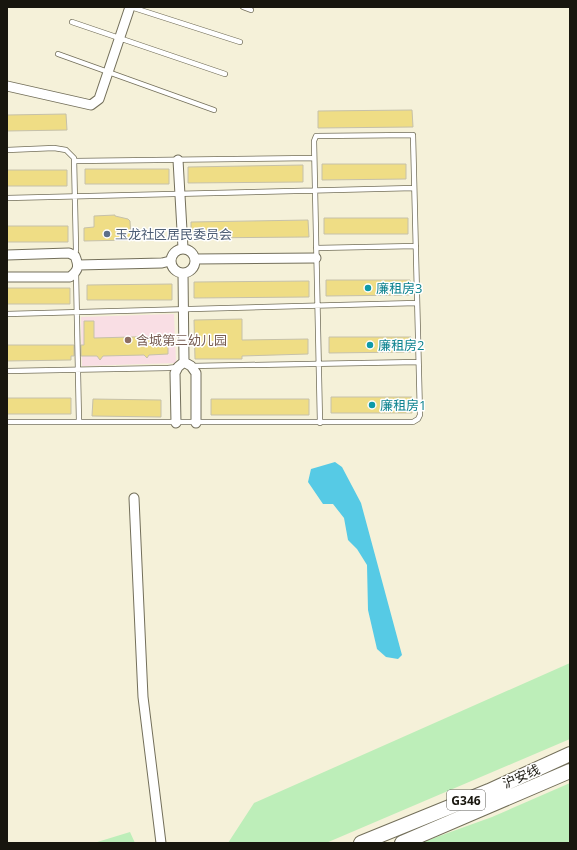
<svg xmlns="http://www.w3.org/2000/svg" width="577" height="850" font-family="'Open Sans','Noto Sans SC',sans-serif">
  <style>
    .education { fill: #f9dee4 }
    .green { fill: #bdeeb9 }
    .water { fill: #56cae5 }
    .building { fill: #efdd85; stroke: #c6c1aa }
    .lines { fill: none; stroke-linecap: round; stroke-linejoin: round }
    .service-casing { stroke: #736f5a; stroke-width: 6 }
    .minor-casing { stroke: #736f5a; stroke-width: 11 }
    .trunk-casing { stroke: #736f5a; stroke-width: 16 }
    .service { stroke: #fff; stroke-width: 4.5 }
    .minor { stroke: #fff; stroke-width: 9 }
    .trunk { stroke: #fff; stroke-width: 14 }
    .service-dot { fill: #5c6f8a; stroke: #fff; stroke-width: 1.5 }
    .culture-dot { fill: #0f9aa8; stroke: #fff; stroke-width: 1.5 }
    .education-dot { fill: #8d6e63; stroke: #fff; stroke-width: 1.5 }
    .labels { text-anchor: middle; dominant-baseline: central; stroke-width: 3; stroke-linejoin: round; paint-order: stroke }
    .shield { fill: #fff; stroke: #5d5c56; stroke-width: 1 }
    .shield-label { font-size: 12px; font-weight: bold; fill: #18160e }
    .service-label { font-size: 13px; fill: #4e5e75; stroke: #fff; text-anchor: start }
    .culture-label { font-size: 13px; fill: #0d838f; stroke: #fff; text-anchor: start }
    .education-label { font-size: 13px; fill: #785e54; stroke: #fff; text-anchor: start }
    .street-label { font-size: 13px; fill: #18160e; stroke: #fff }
  </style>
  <rect width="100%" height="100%" fill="#f5f1d9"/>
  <!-- education -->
  <path class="education" d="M174,314L176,363L82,366L81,317Z"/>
  <!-- green -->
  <path class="green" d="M570,663V739L326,843H228L254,803Z
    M570,783V843H420L492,817Z
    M130,832L135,843H94Z"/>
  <!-- water -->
  <path class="water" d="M335,462L342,467L361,503L402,655L398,659L386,657L377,649L368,610L367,565L357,549L348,540L344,518L333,504H323L308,482L311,469Z"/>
  <!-- building -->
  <path class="building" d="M412,110L413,127L318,128V111Z
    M66,114L67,130L7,131V115Z
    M322,164H406V179L322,180Z
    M303,165V182L188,183V167Z
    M85,169H169V184H85Z
    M7,170H67V186H7Z
    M115,215V216L128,219L130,221L131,240L84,241V228L94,227V216Z
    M324,218H408V234H324Z
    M308,220L309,237L191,238V222Z
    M7,226H68V242H7Z
    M326,280H410V295L326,296Z
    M309,281V297L194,298V282Z
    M172,284V300H87V285Z
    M7,288H70V304H7Z
    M242,319V340L308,339V354L242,356V359H195L194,320Z
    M84,321H94V338L168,336V354L149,355L147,358L144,355L103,356L100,360L97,356H81V345H84Z
    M329,337H411V352L329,353Z
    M7,345H74V356H71V360L7,361Z
    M331,397H412V413H331Z
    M7,398H71V414H7Z
    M93,399L161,400V417L92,416Z
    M211,399H309V415H211Z"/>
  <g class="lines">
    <defs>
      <path id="service" d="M131,7L240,42
        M243,7L251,10
        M72,22L225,74
        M58,54L214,110
        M7,150L54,148L66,150L74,158L76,249L75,256
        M74,161L314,158
        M7,198L414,188
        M316,248L416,246
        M76,273L79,422
        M7,314L417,303
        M191,366L418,362
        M7,371L168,368L177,367
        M7,422C142,423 277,423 413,422L418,419L420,415L413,135L316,136L314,141L320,423"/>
      <path id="minor" d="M7,86L91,105L99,99L130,7
        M178,160L183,248
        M171 261a12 12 0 1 1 24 0a12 12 0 1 1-24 0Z
        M7,255L69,253L75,256C79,266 79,270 70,277H7
        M195,259L316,258
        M78,265L162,263L170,261
        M183,273L184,362
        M176,423L175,373L178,367L184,362L191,366L196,373V423
        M134,498L143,697L161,843"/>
      <path id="trunk" d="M361,843L489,791L570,754
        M402,843L570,771"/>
    </defs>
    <!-- service casing -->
    <use href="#service" class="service-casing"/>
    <!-- minor casing -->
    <use href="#minor" class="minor-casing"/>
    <!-- trunk casing -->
    <use href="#trunk" class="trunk-casing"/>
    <!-- service -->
    <use href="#service" class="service"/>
    <!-- minor -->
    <use href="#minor" class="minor"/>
    <!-- trunk -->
    <use href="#trunk" class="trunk"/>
  </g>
  <!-- markers -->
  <circle class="service-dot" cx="107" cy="234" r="4"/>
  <g class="culture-dot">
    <circle cx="368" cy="288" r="4"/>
    <circle cx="370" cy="345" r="4"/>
    <circle cx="372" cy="405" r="4"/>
  </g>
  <circle class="education-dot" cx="128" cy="340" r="4"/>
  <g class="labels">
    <!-- shield labels -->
    <rect class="shield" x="447" y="790" width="38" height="20" rx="3"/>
    <g class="shield-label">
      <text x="466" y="800">G346</text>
    </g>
    <!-- service labels -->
    <g class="service-label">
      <text x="115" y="234">玉龙社区居民委员会</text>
    </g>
    <!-- culture labels -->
    <g class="culture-label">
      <text x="376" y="288">廉租房3</text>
      <text x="378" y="345">廉租房2</text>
      <text x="380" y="405">廉租房1</text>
    </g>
    <!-- education labels -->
    <g class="education-label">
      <text x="136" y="340">含城第三幼儿园</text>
    </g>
    <!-- street labels -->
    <g class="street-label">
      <text transform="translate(521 776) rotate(-24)">沪安线</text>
    </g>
  </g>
  <!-- border -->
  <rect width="577" height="850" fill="none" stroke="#18160e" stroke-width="16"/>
</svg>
